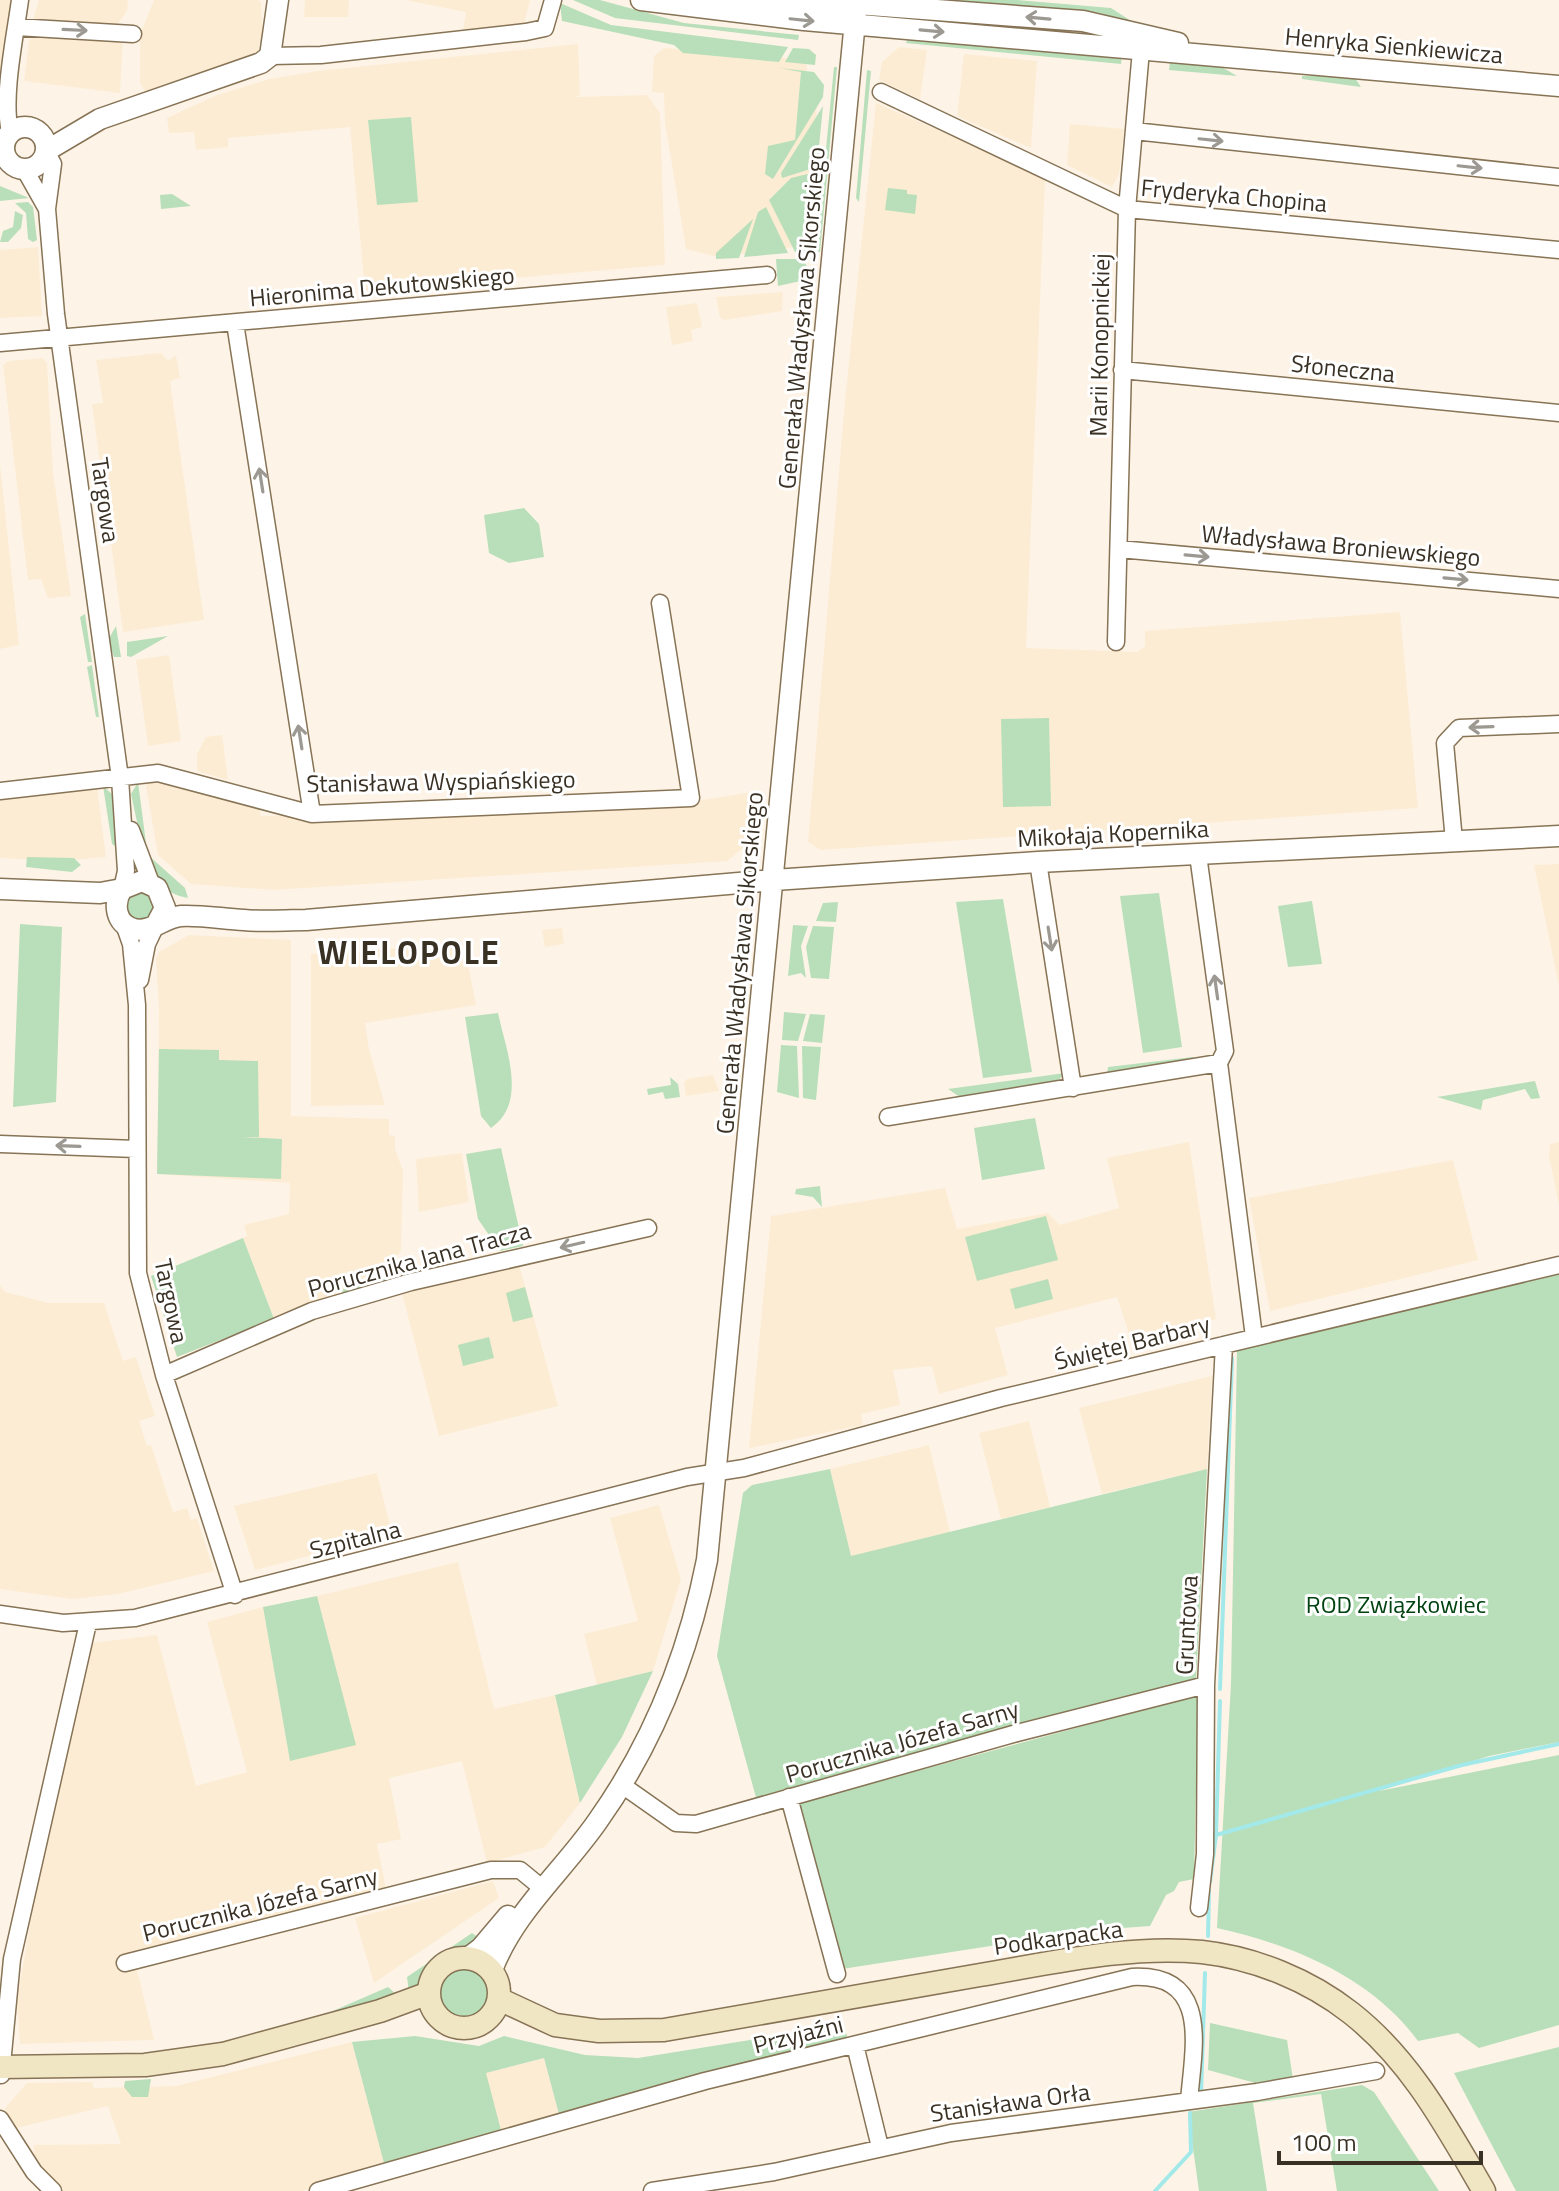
<svg xmlns="http://www.w3.org/2000/svg" width="1559" height="2191" font-family="'Titillium Web',sans-serif">
  <style>
    .built { fill: #fcecd4 }
    .green { fill: #b8dfb9 }
    .lines { fill: none; stroke-linecap: round; stroke-linejoin: round }
    .stream { stroke: #a3e9ea; stroke-width: 4 }
    .minor-casing { stroke: #877355; stroke-width: 19 }
    .tertiary-casing { stroke: #877355; stroke-width: 23 }
    .secondary-casing { stroke: #877355; stroke-width: 25 }
    .minor { stroke: #fff; stroke-width: 16 }
    .tertiary { stroke: #fff; stroke-width: 20 }
    .secondary { stroke: #f1e6c4; stroke-width: 22 }
    .oneway { stroke: #9c9892 }
    .labels { text-anchor: middle; dominant-baseline: central; stroke-width: 6; stroke-linejoin: round; paint-order: stroke }
    .street-label { font-size: 24px; fill: #3a3125; stroke: #fff }
    .park-label { font-size: 24px; fill: #004210; stroke: #fff }
    .district-label { font-size: 32px; font-weight: bold; letter-spacing: 2px; fill: #3a3125; stroke: #fff }
  </style>
  <rect width="100%" height="100%" fill="#fdf4e7"/>
  <!-- built -->
  <path class="built" d="M0,0H14L4,69L0,68Z
    M39,0H128L127,11L116,26L36,23L33,20Z
    M154,0H258L261,2L262,34L257,54L154,93L144,90L140,83V35Z
    M305,0H349L348,17H304Z
    M405,0H530L524,24L463,30L466,12Z
    M36,35L123,39L120,93L24,81L29,41Z
    M578,44L580,95L574,97L647,95L660,113L665,265L365,291L350,127L228,138V147L196,150L194,132L169,133L167,118L217,95L270,79L318,71Z
    M899,47L927,50L920,99L879,80L882,62Z
    M664,48L801,59L807,66L806,85L818,98L801,246L718,257L686,249L665,123L664,93L652,92L654,56Z
    M964,54L1037,61L1031,148L957,116Z
    M876,103L1045,177L1026,648L1137,652L1145,646V631L1400,612L1418,808L821,850L808,842L844,411Z
    M1070,124L1124,129L1119,174L1112,187L1067,165Z
    M38,247L42,316L0,318V250Z
    M783,292L782,311L725,320L720,318L716,297Z
    M697,303L702,327L691,330L693,341L672,345L666,307Z
    M161,353L168,361L176,355L180,378L170,381L204,620L123,632L92,404L103,403L96,360Z
    M42,358L47,363L53,473L71,596L48,598L41,579L28,580L3,365L9,361Z
    M0,463L19,645L0,649Z
    M169,655L181,741L148,746L136,660Z
    M222,735L223,742L228,780L197,771V754L206,737Z
    M168,779L259,808L261,816L689,802L759,791L756,826L746,828L749,843L727,861L273,890L191,884L158,855L145,780Z
    M97,787L106,857L62,861L0,858V797Z
    M1559,864V986L1534,865Z
    M562,928L564,944L545,947L542,930Z
    M189,935L291,940V1116L389,1119V1135L395,1136V1149L403,1171L401,1251L391,1262L395,1274L274,1319L243,1238L247,1236L244,1225L289,1214L290,1183L157,1174L159,1010L156,959L159,952Z
    M464,944L476,1005L365,1023L369,1049L385,1105L311,1106V954Z
    M713,1075L719,1091L686,1096L684,1083L687,1079Z
    M1189,1142L1216,1319L1132,1343L1117,1297L995,1328L1008,1375L939,1394L932,1366L893,1370L900,1405L861,1414L863,1425L749,1448L771,1216L945,1188L957,1229L1048,1213L1060,1225L1119,1208L1107,1158Z
    M1559,1142V1205L1549,1156L1550,1144Z
    M462,1153L469,1202L419,1212L416,1159Z
    M1453,1160L1478,1260L1270,1311L1249,1198Z
    M519,1264L558,1406L439,1436L402,1293Z
    M0,1285L5,1292L49,1303H104L123,1361L136,1357L155,1416L139,1421L147,1446L151,1445L173,1512L187,1508L191,1520L197,1518L214,1571L118,1594L72,1599L0,1589Z
    M1212,1376L1207,1469L1102,1494L1079,1408Z
    M1029,1421L1050,1507L1001,1519L979,1433Z
    M929,1445L950,1532L851,1557L830,1469Z
    M377,1473L392,1534L255,1570L234,1506Z
    M659,1505L681,1579L653,1671L597,1685L584,1634L638,1621L610,1518Z
    M458,1562L494,1709L555,1695L580,1803L545,1847L487,1863L462,1761L389,1778L401,1839L377,1844L386,1889L133,1953L154,2040L20,2044L17,2000L37,1885L92,1643L157,1635L196,1786L247,1772L207,1622L263,1607L290,1761L355,1744L317,1596Z
    M493,1881L499,1898L374,1983L355,1918Z
    M352,2042L385,2167L302,2191H63L34,2159V2145L121,2144L108,2106L16,2128L5,2115V2108L27,2083L92,2082L94,2088L176,2086Z
    M544,2058L560,2118L502,2134L485,2073Z"/>
  <!-- green -->
  <path class="green" d="M573,0H600L684,23L799,35L798,40L615,18Z
    M943,0H1017L1111,8L1142,28L1100,13Z
    M560,3L611,25L788,47L779,62L683,53L674,45L562,21Z
    M908,39L1122,56L1121,64L906,43Z
    M793,48L809,49L816,55L815,65L785,62Z
    M1170,61L1220,66L1237,76L1169,70Z
    M834,67H837L820,252L816,251Z
    M779,68L814,72L824,85L823,97L773,179L765,174L768,146L795,140L801,72Z
    M867,70L871,71L859,202L856,198Z
    M1353,75L1361,87L1302,79V76Z
    M823,106L817,167L782,178L781,173Z
    M411,117L418,202L377,205L368,120Z
    M816,172L809,251L795,252L769,200L791,178Z
    M0,186L29,198L0,201Z
    M888,188L907,190V194L917,195L915,214L885,210Z
    M172,194L191,206L161,209L160,195Z
    M28,202L33,207L37,240L33,242L28,239L26,213L15,203Z
    M766,207L788,253L744,257L758,212Z
    M15,211L23,215L21,228L8,242H0L3,231L13,227Z
    M753,219L739,258L716,259V253Z
    M776,259H801L807,266L805,280L778,286Z
    M524,508L539,524L544,557L509,563L489,553L484,515Z
    M85,614L92,662H88L80,617Z
    M116,626L121,657H114L108,640Z
    M168,636L131,657L127,656V642Z
    M92,665L99,717H96L87,667Z
    M1049,718L1051,806L1003,807L1001,719Z
    M138,782L146,843L142,845L131,794Z
    M103,786L114,796L119,849L112,844Z
    M148,855L185,888L188,898C164,894 152,877 148,855Z
    M27,857L74,858L81,865L72,872L26,867Z
    M148,890L155,904C150,918 141,925 127,914L126,895Z
    M1159,893L1182,1047L1143,1053L1120,896Z
    M1003,899L1032,1072L983,1078L956,902Z
    M1312,901L1322,964L1288,967L1278,906Z
    M838,902L836,922L816,921L823,903Z
    M20,924L62,927L56,1102L13,1107Z
    M793,925L808,926L801,946L806,978L801,973L788,976Z
    M813,926L834,927L829,979L811,978L806,947Z
    M784,1012L806,1014L798,1041L782,1040Z
    M498,1013C506,1050 528,1103 491,1128L481,1116L465,1017Z
    M810,1014L825,1015L822,1043L803,1041Z
    M781,1045L797,1046L799,1098L777,1092Z
    M802,1046L821,1047L816,1100L803,1098Z
    M159,1049L219,1050V1060L258,1061L259,1137H242L282,1139L281,1179L157,1174Z
    M1193,1057V1062L1107,1075L1108,1067Z
    M1065,1073L1054,1085L963,1099L948,1089Z
    M670,1077L678,1084L680,1097L665,1099L663,1092L648,1095L647,1089L671,1085Z
    M1535,1081L1540,1098L1531,1099L1525,1089L1483,1100L1481,1110L1437,1097Z
    M1035,1118L1045,1169L982,1180L974,1128Z
    M501,1148L523,1246L500,1251L478,1219L466,1154Z
    M820,1186L822,1207L813,1197L795,1194L796,1189Z
    M1046,1216L1058,1260L977,1281L965,1237Z
    M243,1238L274,1319L177,1357L151,1276Z
    M390,1262L401,1267L398,1277L343,1294L342,1290L376,1277L395,1274Z
    M1559,1273V1742L1489,1756L1379,1791L1559,1755V2025L1479,2048L1458,2033L1418,2041C1371,1977 1293,1945 1217,1928L1231,1684L1237,1350Z
    M1048,1279L1053,1299L1015,1309L1010,1289Z
    M525,1287L533,1317L513,1322L506,1293Z
    M489,1337L494,1358L463,1366L458,1345Z
    M830,1469L851,1556L1207,1469L1196,1680L904,1757L757,1801L717,1656L743,1493L752,1485Z
    M317,1596L356,1745L290,1761L263,1607Z
    M653,1671L622,1737L580,1803L555,1695Z
    M1198,1695L1194,1879L1179,1882L1174,1891L1166,1895L1150,1926L1095,1930L842,1969L795,1804Z
    M472,1933L482,1940L436,1961L419,1985L409,1992L407,1977Z
    M438 1992a25 25 0 1 1 50 0a25 25 0 1 1-50 0Z
    M388,1987L397,1995L330,2016L326,2014Z
    M1210,2023L1287,2040L1293,2079L1259,2084L1208,2070Z
    M844,2025L848,2040L560,2118L544,2058L486,2073L502,2134L385,2167L352,2042L415,2036L479,2046L504,2036L585,2055L638,2058Z
    M1559,2047V2191H1516L1454,2073Z
    M151,2079L148,2097H132L124,2087L125,2081Z
    M1362,2085L1374,2092L1439,2191H1337L1321,2094L1253,2103L1267,2191H1199L1188,2112Z"/>
  <g class="lines">
    <!-- stream -->
    <path class="stream" d="M1220,1689L1232,1358
      M1216,1835L1462,1765L1559,1744
      M1210,1882L1216,1835L1220,1701
      M1208,1936L1209,1890
      M1201,2094L1205,1973
      M1155,2191L1191,2152L1190,2113"/>
    <defs>
      <path id="minor" d="M16,27L133,34
        M270,56L321,55L526,32L545,28L553,0
        M881,92L1127,209L1559,250
        M1134,131L1559,177
        M10,132C2,97 15,37 20,0
        M46,151L53,164L47,209
        M25,170L47,209L56,314L120,778L126,871L122,889
        M235,323L312,814
        M0,343L767,275
        M1122,370L1559,413
        M1119,549L1559,589
        M1116,642L1127,209L1141,50
        M0,791L158,773L312,814L691,798L660,603
        M131,830L151,883
        M1454,841L1445,743L1459,728L1559,724
        M1198,855L1225,1051L1219,1063L1254,1337
        M1038,862L1073,1088
        M124,924L131,944L137,1005L138,1273L164,1375L235,1595
        M140,980L147,944L157,923
        M888,1117L1219,1063
        M0,1144L136,1149
        M164,1375L312,1311L411,1282L648,1228
        M0,1614L63,1623L135,1618L687,1477L744,1468L1001,1398L1559,1265
        M622,1785L676,1823L696,1824L1017,1733L1206,1685
        M789,1797L837,1974
        M1199,1908L1205,1854L1206,1685L1224,1345
        M125,1963L491,1870H520L542,1888
        M855,2045L880,2147
        M1,2075L12,1959L88,1623
        M0,2119L34,2172L53,2191
        M318,2191L705,2081L1132,1977C1212,1973 1193,2049 1189,2101
        M652,2191L774,2172L951,2133L1257,2092L1376,2071"/>
      <path id="tertiary" d="M641,0L804,20L1559,86
        M721,0L857,4L1083,21L1178,43
        M4 148a21 21 0 1 1 42 0a21 21 0 1 1-42 0Z
        M46,151L100,119L261,63L270,56L278,0
        M0,889L100,893L122,889
        M157,923L165,908L157,888L142,881L122,889C113,903 115,924 134,929C151,933 165,917 181,916C202,915 223,919 244,920C264,922 286,920 306,920L774,880L1038,862L1559,836
        M469,1957L481,1948L508,1916
        M492,1970C514,1912 562,1872 597,1822C654,1742 688,1656 707,1560L857,0"/>
      <path id="secondary" d="M429 1993a35 35 0 1 1 70 0a35 35 0 1 1-70 0Z
        M499,1999L555,2025L599,2031L664,2030C769,2012 874,1993 980,1975C1052,1963 1128,1945 1202,1952C1255,1958 1309,1980 1351,2013C1411,2060 1446,2126 1484,2191
        M0,2067L145,2065L223,2054L380,2011L429,1993"/>
    </defs>
    <!-- minor casing -->
    <use href="#minor" class="minor-casing"/>
    <!-- tertiary casing -->
    <use href="#tertiary" class="tertiary-casing"/>
    <!-- secondary casing -->
    <use href="#secondary" class="secondary-casing"/>
    <!-- minor -->
    <use href="#minor" class="minor"/>
    <!-- tertiary -->
    <use href="#tertiary" class="tertiary"/>
    <!-- secondary -->
    <use href="#secondary" class="secondary"/>
  </g>
  <!-- one-way arrows -->
  <defs><path id="oneway-shaft" d="M-6 0H5M1.5-3L5.5 0L1.5 3" fill="none" stroke-width="1.6" stroke-linecap="round" stroke-linejoin="round" transform="scale(2)"/></defs>
  <g class="oneway">
    <use href="#oneway-shaft" transform="translate(1038 18) rotate(-175)"/>
    <use href="#oneway-shaft" transform="translate(802 20) rotate(6)"/>
    <use href="#oneway-shaft" transform="translate(75 30) rotate(3)"/>
    <use href="#oneway-shaft" transform="translate(932 31) rotate(5)"/>
    <use href="#oneway-shaft" transform="translate(1211 140) rotate(6)"/>
    <use href="#oneway-shaft" transform="translate(1470 167) rotate(6)"/>
    <use href="#oneway-shaft" transform="translate(261 480) rotate(-99)"/>
    <use href="#oneway-shaft" transform="translate(1197 556) rotate(5)"/>
    <use href="#oneway-shaft" transform="translate(1456 579) rotate(5)"/>
    <use href="#oneway-shaft" transform="translate(1481 727) rotate(178)"/>
    <use href="#oneway-shaft" transform="translate(300 737) rotate(-99)"/>
    <use href="#oneway-shaft" transform="translate(1050 939) rotate(81)"/>
    <use href="#oneway-shaft" transform="translate(1216 987) rotate(-98)"/>
    <use href="#oneway-shaft" transform="translate(68 1146) rotate(-178)"/>
    <use href="#oneway-shaft" transform="translate(572 1245) rotate(167)"/>
  </g>
  <g class="labels">
    <!-- street labels -->
    <g class="street-label">
      <text transform="translate(1394 45) rotate(5)">Henryka Sienkiewicza</text>
      <text transform="translate(1234 195) rotate(5)">Fryderyka Chopina</text>
      <text transform="translate(382 286) rotate(-5)">Hieronima Dekutowskiego</text>
      <text transform="translate(801 318) rotate(-85)">Generała Władysława Sikorskiego</text>
      <text transform="translate(1099 345) rotate(-89)">Marii Konopnickiej</text>
      <text transform="translate(1343 368) rotate(6)">Słoneczna</text>
      <text transform="translate(106 500) rotate(82)">Targowa</text>
      <text transform="translate(1341 545) rotate(5)">Władysława Broniewskiego</text>
      <text transform="translate(441 781) rotate(-1)">Stanisława Wyspiańskiego</text>
      <text transform="translate(1113 833) rotate(-3)">Mikołaja Kopernika</text>
      <text transform="translate(739 963) rotate(-85)">Generała Władysława Sikorskiego</text>
      <text transform="translate(419 1259) rotate(-15)">Porucznika Jana Tracza</text>
      <text transform="translate(172 1301) rotate(78)">Targowa</text>
      <text transform="translate(1132 1342) rotate(-14)">Świętej Barbary</text>
      <text transform="translate(355 1539) rotate(-14)">Szpitalna</text>
      <text transform="translate(1186 1625) rotate(-87)">Gruntowa</text>
      <text transform="translate(902 1741) rotate(-16)">Porucznika Józefa Sarny</text>
      <text transform="translate(260 1904) rotate(-14)">Porucznika Józefa Sarny</text>
      <text transform="translate(1058 1937) rotate(-8)">Podkarpacka</text>
      <text transform="translate(798 2034) rotate(-14)">Przyjaźni</text>
      <text transform="translate(1010 2102) rotate(-8)">Stanisława Orła</text>
    </g>
    <!-- park labels -->
    <g class="park-label">
      <text x="1396" y="1604">ROD Związkowiec</text>
    </g>
    <!-- district labels -->
    <g class="district-label">
      <text x="409" y="952">WIELOPOLE</text>
    </g>
  </g>
  <!-- scale -->
  <path d="M1279 2151v12h202v-12" fill="none" stroke="#3a3125" stroke-width="4"/>
  <text x="1291" y="2151" font-size="24" fill="#3a3125" stroke="#ffffff" stroke-width="6" paint-order="stroke">100 m</text>
</svg>
